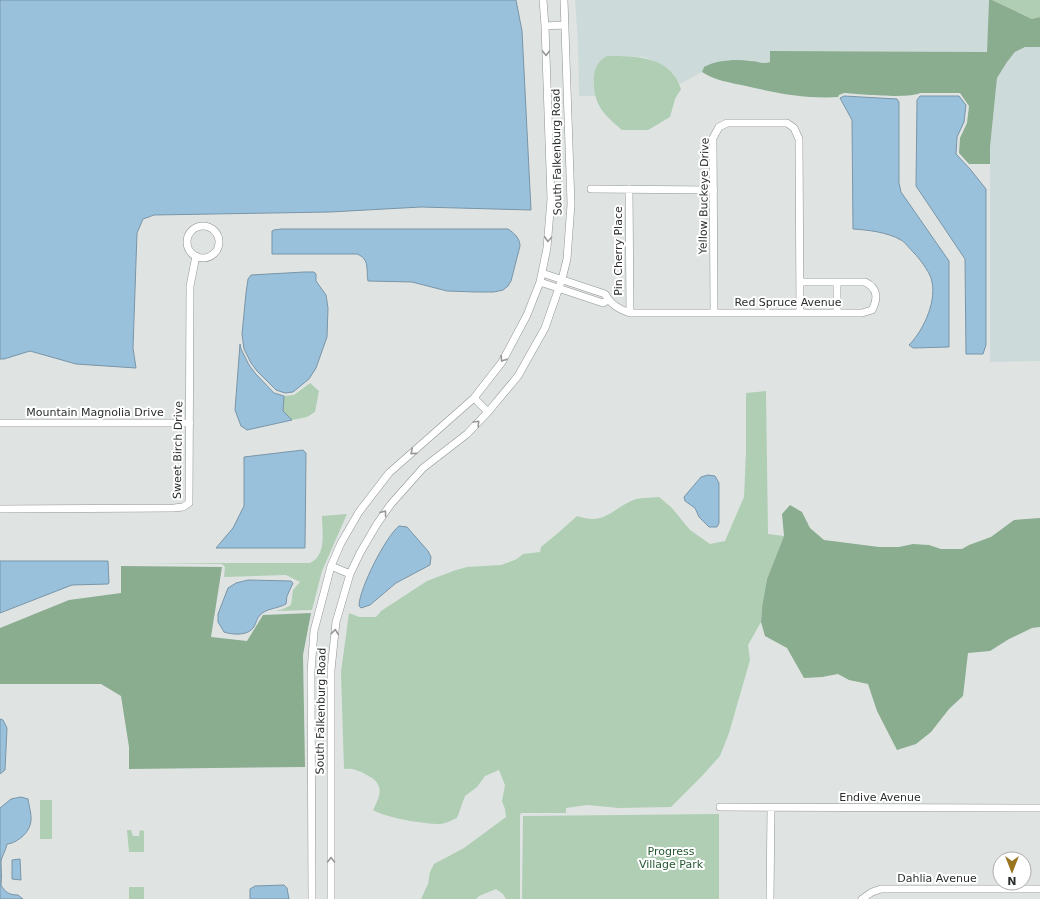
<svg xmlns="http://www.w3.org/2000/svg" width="1040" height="899" font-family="'DejaVu Sans',sans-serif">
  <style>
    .built { fill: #cddada }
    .green { fill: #afceb4 }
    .forest { fill: #8aac8f }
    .water { fill: #9ac1db; stroke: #7995a7 }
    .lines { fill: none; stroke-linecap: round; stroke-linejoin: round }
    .minor-casing { stroke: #909494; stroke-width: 8 }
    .minor { stroke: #fff; stroke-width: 7 }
    .oneway { stroke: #969696 }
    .labels { text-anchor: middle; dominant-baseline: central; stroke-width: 4; stroke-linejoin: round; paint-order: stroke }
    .street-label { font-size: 11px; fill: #2c2e2e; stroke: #fff }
    .park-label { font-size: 11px; fill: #255931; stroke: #fff }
  </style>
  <rect width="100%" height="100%" fill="#dfe4e3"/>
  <!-- built -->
  <path class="built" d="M575,0H989L987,52L770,51V62L766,64L750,60L727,61L704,67L702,72L680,84L673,73L656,62L644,57L607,56L596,66L593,83L596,96H579L578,42Z
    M1036,46L1040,47V361L990,362V147L997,78L1007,62L1016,52L1025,47Z"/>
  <!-- green -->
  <path class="green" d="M992,0H1040V17L1032,19Z
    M607,56C636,56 671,56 681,89L675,99L670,117L648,130H622C616,125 609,119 604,113C594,101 591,81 596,67C598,63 603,58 607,56Z
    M310,383L319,391L315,412L307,417L292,420L283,411L284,396L294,395Z
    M766,391L768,534L784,536L767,579L762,607L761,622L748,645L750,660L729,733L720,756L702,776L671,807L619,808L587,805L566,808V813H521L520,815V899H506L503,894L496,889L479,896L476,899H421L428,884L430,872L434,864L464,848L506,817L505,809L502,801L505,785L499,770L485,776L477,787L465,796L457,818C452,820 445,824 440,824C424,824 386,818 373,810C382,793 384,783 365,774C358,770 352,768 344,769L341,672L349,613L359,617H376L381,611L427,581L456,570L467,567L501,565L517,559L523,554L540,552L541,547L558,533L577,516C604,525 610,511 631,501C639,497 651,498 659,497L672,508L690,530L710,544L725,541L744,497L746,451V393Z
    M347,514L322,571L312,610L275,611L283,609L291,605L293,590L300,582L286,575L224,577L225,567L222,564L139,563H310C327,555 322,532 322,516Z
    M40,800H52V839H40Z
    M719,814V899H522L523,816Z
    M127,830H131L133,836H139L140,830L144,831V852H129Z
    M129,887H144V899H129Z"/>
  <!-- forest -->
  <path class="forest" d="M989,0H992L1032,19L1040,17V47H1025L1015,52L1007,62L997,78L990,147V164H969L959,153L960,138L967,123L969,106L960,93H920C910,99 859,94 844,93L839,95L838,97C807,99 775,93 746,86C731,83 714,80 702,72L704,67C717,60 736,59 751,61C758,61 764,65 770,62V51L987,52Z
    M790,505L802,512L810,528L824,540L879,547H899L913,544L929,545L941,549H962L969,545L991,537L1014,520L1040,518V627L1032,628L1009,639L990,651L968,653L963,696L949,709L931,732L916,744L897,750L877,711L868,684L849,680L838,674L822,677L804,678L787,648L765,636L761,622L762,607L767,579L784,536L782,514Z
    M121,566L222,567L211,637L247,641L263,615L311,613L303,655L305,767L129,769V747L121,696L101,684H0V628L69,600L121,593Z"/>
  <!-- water -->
  <path class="water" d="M0,0H516L522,31L531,210L421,207L330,212L154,215L143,219L137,233L133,348L136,368L76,364L30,351L4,359H0Z
    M844,96L897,99L899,102V183L901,192L949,261V347L913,348L909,345C924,330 938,299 931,278C928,270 919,258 914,253C910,249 905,242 901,240C887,232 868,230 853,229L852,120L840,98Z
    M920,96H959L966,105L964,122L957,137L956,154L970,169L986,189V345L983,354H966L965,259L916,186L917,100Z
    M281,229H508C514,233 520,238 520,246L511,281L508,286L503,290L494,292H476L447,291L412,282L368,281C366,270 370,259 357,254H272V231L274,230Z
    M304,272H314L316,274V281L326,295L328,308L327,337L316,368L309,379L293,392L285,393L276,390L257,371L251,363L244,349L242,334L246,293L248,279L251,275Z
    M240,344L241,349L249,365L255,373L274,393L284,396L283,411L292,420L247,430L241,426L235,410Z
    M303,450L306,453L305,548H216L233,528L244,506V457Z
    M708,475L715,476L719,483V523L717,527H709L699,517L695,508L685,501L684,497L701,477Z
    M399,526L407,527L428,551L431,557L430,565L396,583L370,605L361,608L359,606C359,589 386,536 399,526Z
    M0,561H108L109,583L108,584L72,585L0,613Z
    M248,580L291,581L293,583L287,596L286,604C277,609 267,608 260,615C257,618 256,623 254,627C248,636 233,635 224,632L218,622V614L228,588L236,583Z
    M0,719L3,720L7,728L5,770L0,774Z
    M21,797L28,799C29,807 33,817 30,825C28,834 15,844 7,844C6,850 2,856 1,861C1,869 2,876 1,885C5,892 9,895 18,895L23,899H0V808L11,799Z
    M20,859L21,880L12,879V860Z
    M284,885L287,888L289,899H250V889L255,886Z"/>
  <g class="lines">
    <defs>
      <path id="minor" d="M545,26L565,25
        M591,189L714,190
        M629,189L630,313
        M187 242a16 16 0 1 1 32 0a16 16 0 1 1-32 0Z
        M542,273L605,294C611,305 619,309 630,313H862L872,310C878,299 878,288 865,282H800
        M540,282L603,303L608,300
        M714,313L713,138L719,127L727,123H787L794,128L799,139L800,313
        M837,313V282
        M474,398L488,412
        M0,423H190
        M0,509L174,508L183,507L189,503L190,286L196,256
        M331,566L350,574
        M720,807L1040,808
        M312,899L311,672L314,631L331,566L341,543L359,512L389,473L474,398L502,362L527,315L540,282L547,248L551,199L545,26L543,0
        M331,899V670L336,622L350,574L360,553L377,524L391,504L423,468L467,434L488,412L518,376L545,328L562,279L567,259L571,204L564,0
        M770,899L771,809
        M862,899L872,892L881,889H1040"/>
    </defs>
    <!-- minor casing -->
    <use href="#minor" class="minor-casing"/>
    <!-- minor -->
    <use href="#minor" class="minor"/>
  </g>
  <!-- one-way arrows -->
  <defs><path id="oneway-chevron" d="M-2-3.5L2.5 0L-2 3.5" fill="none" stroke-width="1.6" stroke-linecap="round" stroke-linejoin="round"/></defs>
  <g class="oneway">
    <use href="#oneway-chevron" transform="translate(546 53) rotate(89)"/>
    <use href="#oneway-chevron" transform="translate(548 239) rotate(94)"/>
    <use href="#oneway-chevron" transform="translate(503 359) rotate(122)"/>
    <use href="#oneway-chevron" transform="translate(477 423) rotate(-46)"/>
    <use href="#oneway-chevron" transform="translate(413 452) rotate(139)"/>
    <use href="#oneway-chevron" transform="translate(384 513) rotate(-54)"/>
    <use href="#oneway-chevron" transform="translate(335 632) rotate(-84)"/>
    <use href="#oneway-chevron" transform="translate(331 860) rotate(-90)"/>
  </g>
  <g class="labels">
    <!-- street labels -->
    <g class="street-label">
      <text transform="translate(557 152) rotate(-91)">South Falkenburg Road</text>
      <text transform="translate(704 196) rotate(-89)">Yellow Buckeye Drive</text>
      <text transform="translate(618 251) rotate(-90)">Pin Cherry Place</text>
      <text x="788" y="302">Red Spruce Avenue</text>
      <text x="95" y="412">Mountain Magnolia Drive</text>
      <text transform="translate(178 450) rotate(-89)">Sweet Birch Drive</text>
      <text transform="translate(321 711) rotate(-89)">South Falkenburg Road</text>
      <text x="880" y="797">Endive Avenue</text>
      <text x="937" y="878">Dahlia Avenue</text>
    </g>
    <!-- park labels -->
    <g class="park-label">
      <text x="671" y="851">Progress<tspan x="671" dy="13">Village Park</tspan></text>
    </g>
  </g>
  <!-- north arrow -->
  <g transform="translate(1012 871) rotate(180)"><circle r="19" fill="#ffffff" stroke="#ababab"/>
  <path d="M0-3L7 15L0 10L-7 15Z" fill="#9a7520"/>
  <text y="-6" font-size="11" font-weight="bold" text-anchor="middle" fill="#2c2e2e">N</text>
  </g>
</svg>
